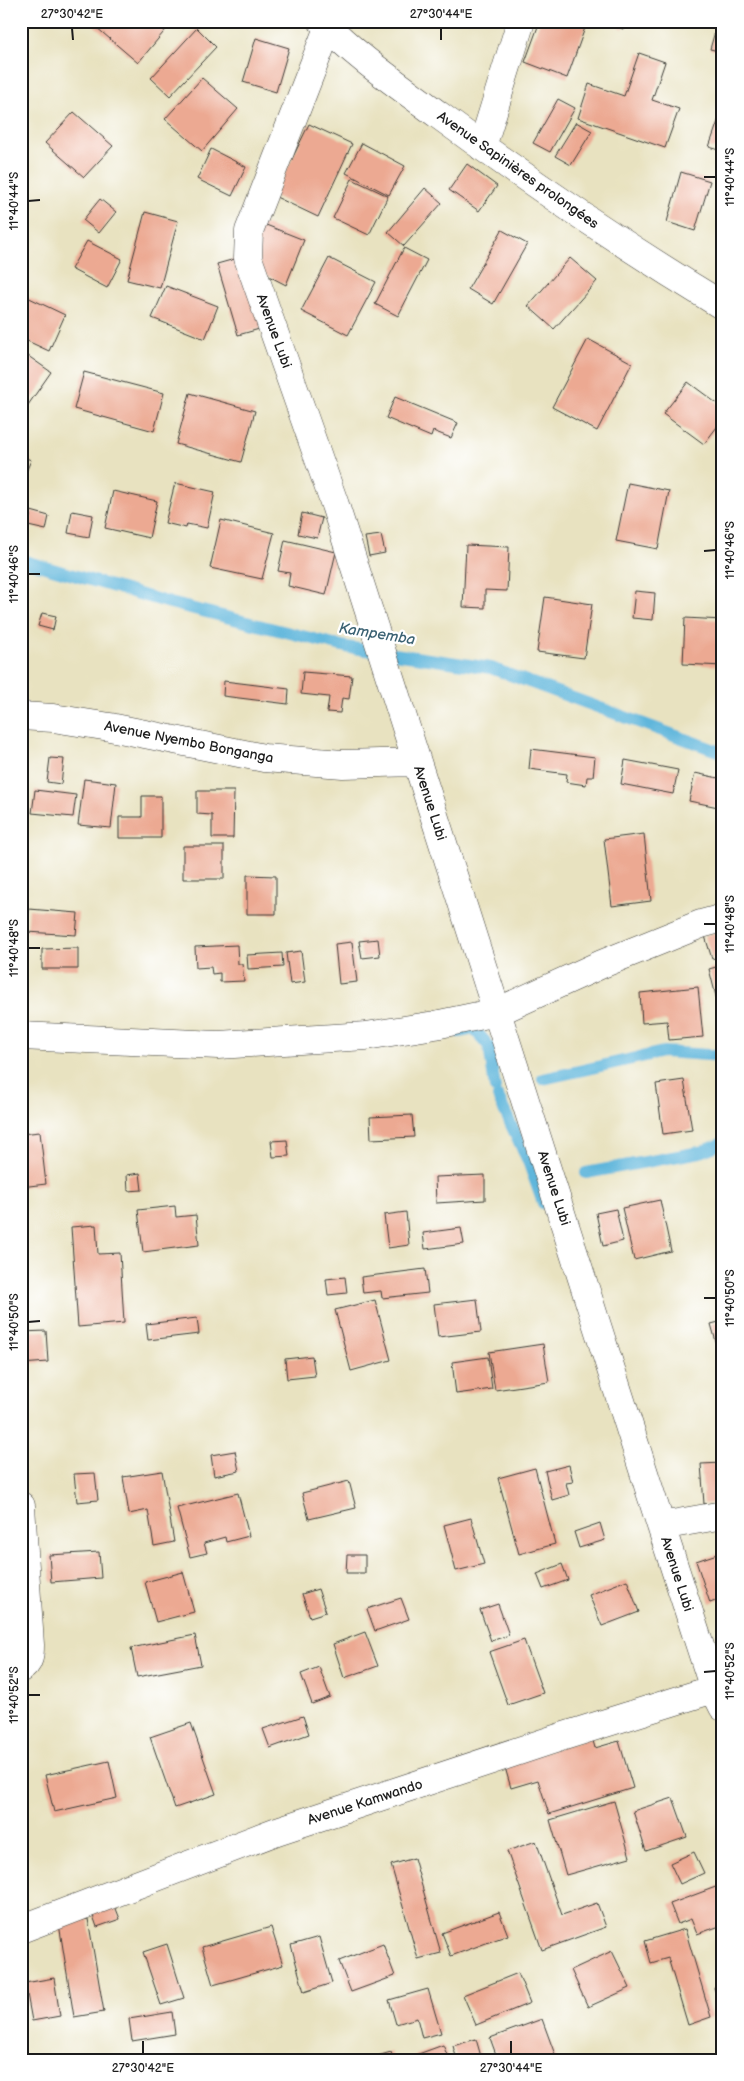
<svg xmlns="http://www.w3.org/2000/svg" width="744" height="2081" font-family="'Balsamiq Sans',sans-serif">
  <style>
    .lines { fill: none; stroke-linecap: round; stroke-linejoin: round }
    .stream { stroke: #5eb6db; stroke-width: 12 }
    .building { fill: #eca992 }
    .minor-casing { stroke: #3b3a35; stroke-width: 29 }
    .minor { stroke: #fff; stroke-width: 28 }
    .ticks { fill: none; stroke: #1c1c1c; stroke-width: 2 }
    .labels { text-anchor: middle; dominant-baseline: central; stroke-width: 4.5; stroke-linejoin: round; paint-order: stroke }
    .street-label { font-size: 14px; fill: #1c1c1c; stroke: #fff }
    .water-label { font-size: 15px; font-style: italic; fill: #3a6172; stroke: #fff }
    .neatline { fill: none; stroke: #1c1c1c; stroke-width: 2 }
    .ticks-label { font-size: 12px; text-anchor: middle; fill: #1c1c1c }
  </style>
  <rect width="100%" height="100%" fill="#fff"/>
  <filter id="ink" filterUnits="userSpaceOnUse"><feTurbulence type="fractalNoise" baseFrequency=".02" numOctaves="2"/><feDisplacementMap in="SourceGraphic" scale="10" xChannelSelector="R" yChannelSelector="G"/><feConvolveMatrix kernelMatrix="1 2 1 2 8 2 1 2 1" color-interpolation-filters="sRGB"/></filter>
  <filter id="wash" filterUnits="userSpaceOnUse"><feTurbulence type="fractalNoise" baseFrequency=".0096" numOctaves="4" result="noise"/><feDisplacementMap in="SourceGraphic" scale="20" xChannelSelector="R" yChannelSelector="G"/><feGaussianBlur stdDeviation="1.12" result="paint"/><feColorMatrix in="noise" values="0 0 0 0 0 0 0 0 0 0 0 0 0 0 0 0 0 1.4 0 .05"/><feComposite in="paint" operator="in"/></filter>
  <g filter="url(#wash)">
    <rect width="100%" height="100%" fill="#e8e2c0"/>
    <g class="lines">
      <!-- stream -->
      <path class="stream" d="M21,560L170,603L346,647L491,668L723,753
        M459,1032L474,1029L489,1046L495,1088
        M543,1079L663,1052L723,1056
        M498,1097L528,1161L543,1203
        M586,1173L700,1152L723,1143"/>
    </g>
    <g id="blocks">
      <!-- building -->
      <path class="building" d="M89,21H173L138,63Z
        M540,21H576L586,25L567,78L525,62Z
        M603,21H626L623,29Z
        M718,21H723V52L710,49Z
        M197,28L216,47L170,96L151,78Z
        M256,38L289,48L276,92L243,82Z
        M639,53L665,62L652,100L679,109L665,148L578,118L589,84L624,96Z
        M202,78L238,109L202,151L165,119Z
        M558,99L575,108L550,152L533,143Z
        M723,107V151L709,147Z
        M74,112L113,146L84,177L45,143Z
        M576,122L592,131L571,165L555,156Z
        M309,124L352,144L318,217L274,196Z
        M362,143L405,166L389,195L346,173Z
        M211,149L246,167L232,196L197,179Z
        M467,164L497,186L479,211L449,190Z
        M681,172L710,181L695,231L667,222Z
        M352,179L388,196L369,235L333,218Z
        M425,188L442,203L404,246L388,232Z
        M100,199L116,212L99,233L83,220Z
        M145,212L178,221L160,288L127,280Z
        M256,221L304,240L286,285L261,272Z
        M502,230L527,244L493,304L468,289Z
        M87,241L122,259L107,288L71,269Z
        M404,248L427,260L398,316L375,304Z
        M242,257L263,328L238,335L217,264Z
        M329,258L376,282L348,335L301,311Z
        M570,258L597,281L554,329L528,306Z
        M166,286L218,306L205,339L152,318Z
        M21,294L65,315L49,351L21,338Z
        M588,339L632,363L597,431L552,407Z
        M21,351L51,372L21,415Z
        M84,372L164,393L154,431L74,409Z
        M688,382L723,408V419L704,444L663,414Z
        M190,393L255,411L241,462L176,444Z
        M395,397L458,423L451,438L433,431L431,437L386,418Z
        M21,456L31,460L21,484Z
        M175,483L215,492L207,528L187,524L186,528L165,523Z
        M628,483L669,491L658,549L616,541Z
        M113,491L157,501L149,538L105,528Z
        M31,511L49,516L46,530L28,526Z
        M72,511L93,515L89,537L68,533Z
        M302,513L322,518L317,538L298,534Z
        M221,520L274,533L262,579L210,568Z
        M381,535L385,553L369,556L365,537Z
        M285,540L336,552L326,595L288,586L290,573L278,571Z
        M466,545L509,547L507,591L485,590V608L463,607Z
        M635,591L655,593L653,620L632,618Z
        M545,597L592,604L584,658L537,652Z
        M42,613L56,616L53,630L38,626Z
        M685,618L723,620V666L683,664Z
        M303,672L352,676L349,699L342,698L340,713L327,712L329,697L301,694Z
        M224,681L289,689L288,704L223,696Z
        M531,749L595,757L593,777H587L586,785L566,782L567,774L529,769Z
        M50,758L64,759L61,784L47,782Z
        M625,760L678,770L673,794L621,784Z
        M695,773L723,779V808L689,801Z
        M84,779L116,783L111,828L78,825Z
        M35,790L76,795L73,817L32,813Z
        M197,791H234L233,838H212V815L197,814Z
        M142,796H161V838H119V817H142Z
        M21,799L26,800L23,820H21Z
        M644,834L651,901L612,906L604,839Z
        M183,846H224V879H183Z
        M247,875L276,876V914H247Z
        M29,909L78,913L76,935L27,932Z
        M723,930V955L712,959L705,936Z
        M378,939L380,956L362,958L359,941Z
        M352,942L357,982L339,984L335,944Z
        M237,945L238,964H242L244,981L220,982V973L212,974L211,967L196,968L195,947Z
        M78,948V969H42V949Z
        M301,951L305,982L290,984L286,953Z
        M282,953L283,967L248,969L247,955Z
        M723,965V1007L719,1008L709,969Z
        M698,987L703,1037L669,1040L667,1021L642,1023L640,993Z
        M684,1080L692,1130L663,1134L656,1084Z
        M412,1115L414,1137L371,1139L370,1117Z
        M40,1132L46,1184L21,1187V1134Z
        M287,1140L289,1156L273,1157L271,1141Z
        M140,1173L142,1190L128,1191L127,1175Z
        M485,1175V1200L436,1203L435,1177Z
        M660,1200L671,1251L634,1260L622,1208Z
        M175,1206L176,1217L196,1215L199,1245L143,1252L138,1210Z
        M616,1209L623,1241L603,1246L596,1213Z
        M406,1212L409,1245L388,1248L384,1215Z
        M96,1225L98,1254L120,1253L124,1323L78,1327L71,1227Z
        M461,1228L464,1244L425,1249L423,1233Z
        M425,1269L428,1293L382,1298L381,1291L363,1293L361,1277Z
        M345,1277L347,1293L328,1295L326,1279Z
        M477,1299L481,1332L438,1337L434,1304Z
        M375,1300L391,1360L351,1371L335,1310Z
        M197,1318L199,1334L148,1340L146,1324Z
        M723,1321V1363H722L711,1324Z
        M46,1331L48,1362L21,1364V1332Z
        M543,1344L549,1382L495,1390L489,1352Z
        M312,1356L315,1376L287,1379L285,1359Z
        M488,1357L492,1389L456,1394L452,1362Z
        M235,1451L239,1471L214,1476L211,1455Z
        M723,1463V1502L704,1504L701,1464Z
        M569,1465L573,1482L566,1483L569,1495L552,1500L545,1471Z
        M535,1468L555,1544L519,1554L498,1478Z
        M162,1471L174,1542L154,1546L148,1510L129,1514L123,1477Z
        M95,1473L98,1500L77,1502L74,1474Z
        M349,1481L356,1508L309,1519L302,1493Z
        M238,1493L249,1536L226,1542L225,1537L204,1543L207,1553L190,1557L177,1508Z
        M471,1518L484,1564L456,1571L444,1525Z
        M600,1523L605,1540L579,1548L574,1532Z
        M99,1552L101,1578L51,1582L49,1555Z
        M723,1552V1598L710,1603L696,1561Z
        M347,1555H365V1573H346Z
        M562,1564L568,1580L543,1589L537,1574Z
        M183,1572L194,1612L156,1622L145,1582Z
        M627,1580L639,1612L602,1626L589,1595Z
        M318,1589L326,1612L310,1617L302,1594Z
        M401,1598L409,1619L375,1631L367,1609Z
        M498,1604L509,1635L491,1641L480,1610Z
        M723,1630V1647L717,1632Z
        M365,1632L378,1666L344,1678L333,1644Z
        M195,1635L201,1665L137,1677L131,1648Z
        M524,1640L543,1693L508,1705L489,1652Z
        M319,1667L330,1697L312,1704L301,1674Z
        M303,1716L309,1734L270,1748L263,1729Z
        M191,1723L216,1794L175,1808L150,1737Z
        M592,1737L595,1748L619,1741L633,1788L549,1814L538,1780L511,1788L504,1764Z
        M109,1761L117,1798L54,1812L45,1775Z
        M673,1798L687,1837L646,1851L633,1811Z
        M614,1801L630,1857L566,1875L550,1820Z
        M536,1841L562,1915L597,1903L606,1927L542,1950L507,1851Z
        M694,1852L704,1873L680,1884L670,1863Z
        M414,1858L441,1953L418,1959L391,1865Z
        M721,1885L723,1925L697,1934L691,1919L678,1924L670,1904Z
        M113,1901L120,1919L97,1927L91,1910Z
        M499,1912L508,1935L451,1956L442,1933Z
        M88,1919L104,2012L74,2017L59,1924Z
        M271,1927L283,1965L213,1985L202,1947Z
        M685,1929L711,2017L688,2025L668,1958L651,1963L645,1941Z
        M319,1937L332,1983L304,1992L291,1945Z
        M167,1944L184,1998L161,2005L143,1952Z
        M383,1944L395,1976L351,1992L339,1961Z
        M612,1951L630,1988L588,2007L571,1970Z
        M518,1973L530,2003L476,2025L463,1995Z
        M54,1978L60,2016L32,2021L25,1983Z
        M723,1985V2010L714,1988Z
        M428,1989L441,2033L422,2038L417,2018L396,2024L389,2000Z
        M172,2012L175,2034L132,2041L129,2019Z
        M542,2019L557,2060H498L490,2038Z
        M476,2039L482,2060H457L453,2046Z
        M443,2045L449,2060H415L413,2056Z
        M391,2052L393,2060H367V2059Z"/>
    </g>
  </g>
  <g filter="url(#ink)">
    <use href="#blocks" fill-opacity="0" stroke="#3b3a35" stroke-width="1"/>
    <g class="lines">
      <defs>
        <path id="minor" d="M322,21C356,57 400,86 440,116C531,183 626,247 723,306
          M328,28L249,231L248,258L335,505L661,1526L714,1689L723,1707
          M482,147L521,21
          M21,716L53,718L110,727L264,758L343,764L417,762
          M21,1036L218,1045L366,1036L435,1025L497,1012L602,964L701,924L723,918
          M21,1506L30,1645C30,1654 30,1663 21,1668
          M661,1526L723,1515
          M21,1929L277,1831L561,1737L714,1689"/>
      </defs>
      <!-- minor casing -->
      <use href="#minor" class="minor-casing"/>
      <!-- minor -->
      <use href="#minor" class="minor"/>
    </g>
  </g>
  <!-- ticks -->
  <path class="ticks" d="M72,28L73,40M441,28V40M704,177H716M28,201L40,200M704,551L716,550M28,574H40M704,924H716M28,948H40M704,1298H716M28,1322L40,1321M704,1672L716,1671M28,1695H40M143,2041V2054M511,2041V2054"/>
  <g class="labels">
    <!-- street labels -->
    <g class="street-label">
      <text transform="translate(518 170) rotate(35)">Avenue Sapinières prolongées</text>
      <text transform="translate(274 331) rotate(70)">Avenue Lubi</text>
      <text transform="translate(189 742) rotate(11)">Avenue Nyembo Bonganga</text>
      <text transform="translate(430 803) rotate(72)">Avenue Lubi</text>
      <text transform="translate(554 1188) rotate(72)">Avenue Lubi</text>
      <text transform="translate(677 1574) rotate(72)">Avenue Lubi</text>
      <text transform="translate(365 1802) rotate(-18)">Avenue Kamwando</text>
    </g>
    <!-- water labels -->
    <g class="water-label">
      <text transform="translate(377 634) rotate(9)">Kampemba</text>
    </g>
  </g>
  <!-- margin -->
  <rect width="744" height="2081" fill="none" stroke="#fff" stroke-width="55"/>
  <rect x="28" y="28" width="688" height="2026" class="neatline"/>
  <g class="ticks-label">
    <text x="72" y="18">27°30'42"E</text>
    <text x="441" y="18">27°30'44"E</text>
    <text transform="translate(730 177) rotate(-90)" y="4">11°40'44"S</text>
    <text transform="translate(14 201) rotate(-90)" y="4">11°40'44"S</text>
    <text transform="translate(730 550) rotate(-90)" y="4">11°40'46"S</text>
    <text transform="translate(14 574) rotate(-90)" y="4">11°40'46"S</text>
    <text transform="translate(730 924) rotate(-90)" y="4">11°40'48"S</text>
    <text transform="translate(14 948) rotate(-90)" y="4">11°40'48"S</text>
    <text transform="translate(730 1298) rotate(-90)" y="4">11°40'50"S</text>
    <text transform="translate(14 1322) rotate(-90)" y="4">11°40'50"S</text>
    <text transform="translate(730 1671) rotate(-90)" y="4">11°40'52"S</text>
    <text transform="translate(14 1695) rotate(-90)" y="4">11°40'52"S</text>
    <text x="143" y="2072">27°30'42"E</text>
    <text x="511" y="2072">27°30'44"E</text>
  </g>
</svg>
